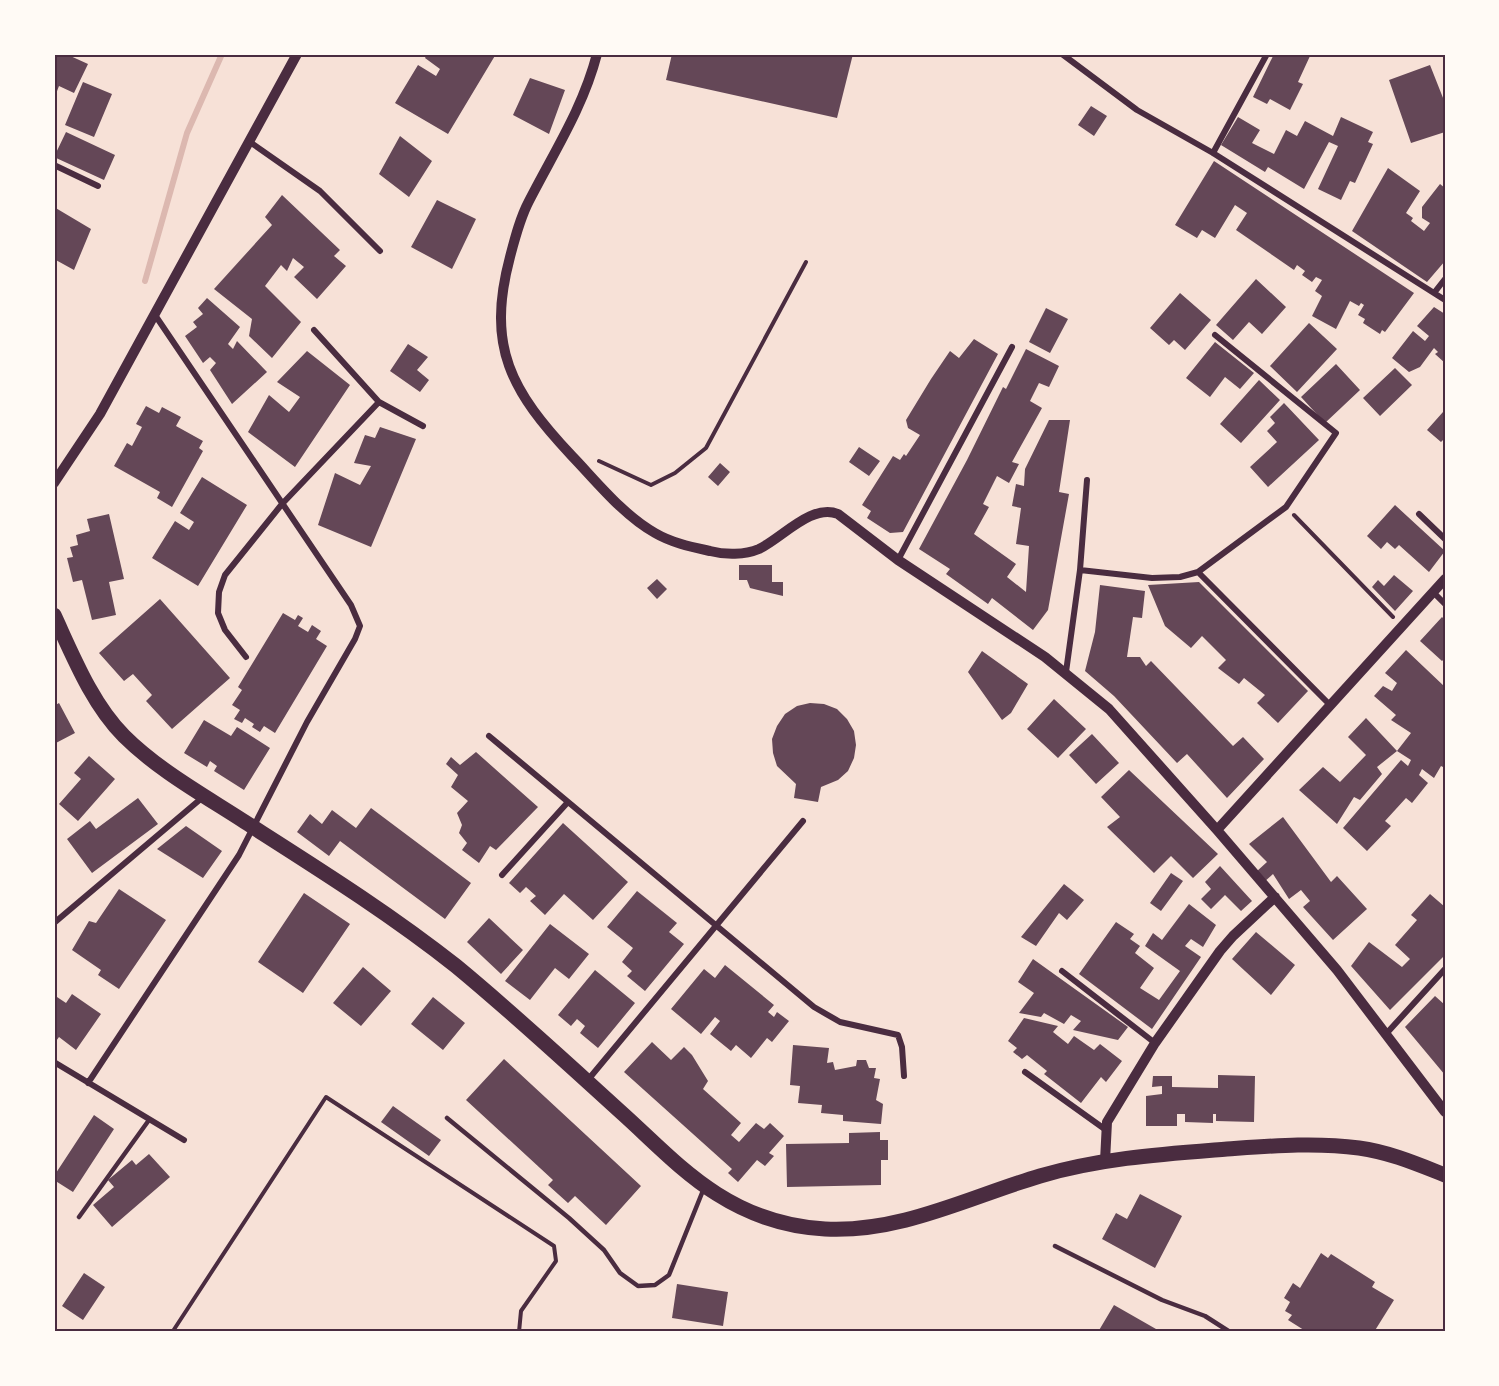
<svg xmlns="http://www.w3.org/2000/svg" width="1499" height="1386" font-family="Georgia,serif">
  <style>
    .lines { fill: none; stroke-linecap: round; stroke-linejoin: round }
    .stream { stroke: #dcb8b0; stroke-width: 6 }
    .building { fill: #644757 }
    .path { stroke: #4a2c40; stroke-width: 4 }
    .service { stroke: #4a2c40; stroke-width: 4.5 }
    .minor { stroke: #4a2c40; stroke-width: 6 }
    .tertiary { stroke: #4a2c40; stroke-width: 10 }
    .primary { stroke: #4a2c40; stroke-width: 15 }
    .neatline { fill: none; stroke: #4a2c40; stroke-width: 2 }
  </style>
  <rect width="100%" height="100%" fill="#f7e1d7"/>
  <g class="lines">
    <!-- stream -->
    <path class="stream" d="M145,281L187,133L222,54"/>
  </g>
  <!-- building -->
  <path class="building" d="M54,54H66L88,64L74,93L59,86L54,99Z
    M427,54H496L448,134L395,103L418,65L436,76L440,69L425,58Z
    M672,54H853L837,118L666,80Z
    M1274,54L1310,56L1298,82L1303,84L1290,110L1270,99L1267,104L1253,97Z
    M1430,65L1445,103V132L1411,143L1389,80Z
    M530,78L565,90L549,134L513,115Z
    M83,82L112,94L94,137L65,125Z
    M1091,106L1107,116L1094,136L1078,125Z
    M1238,117L1260,130L1252,143L1274,154L1286,130L1297,136L1305,121L1333,136L1341,117L1373,132L1368,142L1373,144L1355,183L1350,181L1341,200L1318,189L1338,146L1329,142L1304,189L1268,167L1265,172L1221,145Z
    M66,132L115,155L104,180L54,157Z
    M400,136L432,161L409,197L379,174Z
    M1214,161L1414,293L1385,332L1382,330L1380,334L1363,323L1365,319L1358,315L1364,305L1361,303L1359,306L1350,301L1336,329L1312,316L1322,296L1315,291L1322,280L1316,277L1312,282L1302,275L1305,271L1297,265L1294,270L1236,230L1247,213L1235,205L1215,238L1202,230L1197,238L1175,225Z
    M1388,168L1420,191L1406,213L1413,218L1411,221L1424,231L1430,223L1422,218V207L1440,184L1445,188V261L1427,282L1352,231Z
    M282,195L340,250L334,256L346,266L317,299L294,277L304,267L293,258L287,271L281,265L265,286L301,322L272,358L249,336L252,319L214,289L272,225L265,217Z
    M437,200L476,219L452,269L411,247Z
    M54,207L91,229L74,270L54,259Z
    M1256,279L1286,307L1262,334L1249,322L1233,340L1216,325Z
    M1180,293L1211,320L1185,350L1174,340L1169,345L1150,328Z
    M207,298L240,327L228,344L233,349L237,341L267,372L232,404L210,370L216,363L210,357L203,363L185,336L197,327L193,322L203,314L198,308Z
    M1434,307L1445,314V363L1435,354L1438,352L1434,348L1420,367L1409,372L1392,358L1413,331L1425,341L1429,336L1417,326Z
    M1046,308L1068,319L1050,353L1029,342Z
    M1309,323L1337,349L1297,392L1270,366Z
    M974,339L998,354L903,532L890,533L867,518L871,511L862,505L893,456L900,460L904,454L906,456L920,435L908,428L906,420L931,379L950,351L959,358Z
    M1215,342L1254,373L1240,389L1225,377L1210,397L1186,378Z
    M408,344L428,357L417,370L429,380L420,392L390,371Z
    M1026,349L1059,366L1049,387L1039,383L1030,401L1042,408L1012,462L1019,464L1009,483L997,476L983,504L989,507L974,534L1016,564L1007,577L1026,592L1029,546L1016,544L1021,508L1012,506L1016,484L1024,486L1025,469L1049,420H1070L1059,492L1069,494L1056,566L1048,610L1033,630L992,598L988,604L946,574L950,569L919,549L967,460L1003,387L1006,389Z
    M307,351L350,385L295,467L248,432L269,395L289,412L300,397L277,382Z
    M1336,364L1360,390L1325,423L1301,397Z
    M1395,368L1412,385L1380,416L1363,398Z
    M1259,380L1280,400L1241,443L1220,424Z
    M1284,403L1319,440L1268,487L1250,467L1277,442L1267,431L1275,423L1270,417Z
    M146,406L159,413L162,407L181,417L176,426L203,441L199,448L203,451L172,507L157,498L160,492L114,466L127,443L132,446L142,427L136,424Z
    M1443,412L1445,438L1441,442L1427,430Z
    M380,427L416,439L371,547L318,525L335,473L360,485L371,466L354,463L365,435L375,438Z
    M859,447L880,461L869,476L849,462Z
    M720,463L730,472L718,486L708,477Z
    M202,477L247,505L198,586L152,558L175,521L189,530L194,522L180,513Z
    M1395,505L1445,551L1429,572L1399,545L1395,549L1387,542L1381,549L1367,536Z
    M109,514L124,579L109,582L116,615L92,620L82,580L73,582L67,558L73,557L70,547L78,545L76,535L90,531L87,519Z
    M739,565H772V582H783V596L750,588L747,580H739Z
    M1394,575L1413,591L1395,611L1372,587L1378,580L1384,586Z
    M657,579L667,589L657,599L647,588Z
    M1199,582L1308,691L1278,723L1257,703L1265,695L1244,678L1239,684L1218,668L1226,660L1202,636L1191,648L1165,626L1148,585Z
    M1100,585L1145,591L1142,618L1133,617L1127,657H1140L1146,666L1151,661L1233,746L1243,737L1264,759L1227,798L1187,754L1177,763L1114,696L1085,671L1095,632Z
    M160,599L230,678L172,729L146,701L152,695L133,674L124,681L99,653Z
    M283,613L295,620L298,615L303,618L298,626L308,632L312,625L321,631L316,639L327,646L275,733L264,726L260,732L252,727L254,724L245,718L242,723L234,719L240,710L232,705L242,690L238,687Z
    M1442,617L1445,620V658L1442,661L1420,641Z
    M1406,650L1445,687V768L1441,766L1434,778L1422,769L1419,775L1428,783L1412,803L1406,798L1385,821L1391,826L1367,851L1343,828L1401,760L1408,766L1411,760L1397,751L1411,733L1391,720L1396,715L1374,696L1383,686L1392,691L1397,683L1385,673Z
    M982,651L1028,684L1011,713L1002,720L968,672Z
    M1054,699L1086,729L1058,758L1027,729Z
    M59,703L75,733L54,744V706Z
    M810,703L824,704L837,709L847,719L854,731L856,745L854,758L848,771L838,780L821,787L818,802L794,798L796,784L777,766L773,753L772,739L777,726L785,714L797,706Z
    M1366,718L1397,751L1377,767L1382,774L1360,800L1354,797L1337,824L1299,790L1323,767L1340,782L1366,755L1348,737Z
    M204,720L231,736L237,727L270,748L244,790L214,771L217,766L210,761L207,767L184,753Z
    M1092,734L1119,763L1096,784L1069,755Z
    M476,752L538,807L496,850L490,846L479,863L462,850L467,843L459,833L462,825L457,813L468,801L451,787L458,775L446,764L451,757L460,765Z
    M89,756L115,779L78,821L59,804L81,779L74,773Z
    M1129,770L1218,854L1193,878L1171,856L1154,873L1107,827L1120,817L1101,797Z
    M138,798L158,824L92,873L67,839L90,821L96,829Z
    M371,808L471,883L445,919L340,841L329,856L297,832L310,814L322,824L332,810L356,828Z
    M1283,817L1331,882L1337,876L1367,909L1333,940L1303,907L1310,901L1301,890L1289,899L1273,874L1264,882L1256,872L1267,862L1249,844Z
    M563,823L628,882L593,920L564,894L545,915L530,901L536,896L526,887L520,893L509,883Z
    M186,826L222,851L203,878L157,849Z
    M1220,866L1252,901L1241,911L1225,895L1211,909L1201,899L1211,889L1205,882Z
    M1171,873L1183,881L1161,911L1150,903Z
    M1064,884L1084,900L1067,920L1059,913L1036,946L1021,937Z
    M119,889L166,920L119,989L98,975L101,970L72,950L89,921L96,923Z
    M637,891L677,923L669,932L684,944L645,991L627,976L632,971L622,962L633,948L607,927Z
    M304,893L350,924L303,993L258,962Z
    M1430,894L1445,907V955L1390,1010L1351,966L1369,942L1402,967L1410,959L1395,945L1417,920L1411,915Z
    M1189,904L1216,925L1203,947L1191,939L1185,946L1201,957L1152,1029L1079,974L1116,922L1134,934L1130,939L1140,946L1135,953L1154,968L1140,988L1159,1000L1180,971L1145,946L1153,933L1162,940Z
    M489,918L523,950L501,974L467,942Z
    M550,924L589,954L569,979L555,968L530,1000L505,981Z
    M1256,932L1295,965L1271,995L1232,959Z
    M1033,959L1128,1027L1118,1040L1073,1030L1081,1021L1071,1015L1064,1024L1044,1013L1041,1017L1019,1013L1034,993L1018,982Z
    M725,965L774,1005L768,1012L774,1017L777,1012L789,1021L772,1042L767,1038L751,1058L736,1045L731,1051L710,1034L720,1021L715,1017L701,1034L671,1009L704,969L715,978Z
    M363,967L391,991L361,1026L333,1003Z
    M595,970L635,1003L598,1048L580,1033L585,1026L577,1019L571,1026L558,1015Z
    M72,994L101,1014L76,1050L59,1037L54,1044V995L66,1003Z
    M1435,996L1445,1005V1075L1405,1027Z
    M433,997L465,1023L443,1050L411,1024Z
    M1024,1018L1058,1026L1053,1032L1068,1044L1074,1036L1094,1050L1100,1044L1122,1061L1106,1082L1101,1077L1081,1103L1044,1074L1047,1071L1027,1055L1022,1059L1013,1052L1017,1048L1008,1041Z
    M652,1042L671,1060L684,1047L692,1055L708,1081L703,1089L741,1123L731,1135L739,1142L756,1123L764,1129L770,1123L784,1136L769,1153L774,1156L765,1166L757,1160L738,1182L728,1173L732,1169L624,1072Z
    M793,1045L829,1048L827,1063L833,1062L835,1070L856,1066L857,1060H866L869,1068H876L874,1078L880,1079L876,1100L883,1104L881,1124L843,1121V1115L821,1113L822,1105L798,1103L800,1086L790,1085Z
    M504,1059L641,1186L606,1225L575,1196L568,1203L548,1185L553,1180L466,1100Z
    M1218,1075L1255,1076L1254,1122L1216,1121V1114H1213V1123L1185,1122V1114H1177V1126H1146V1096L1162,1094V1086L1152,1087L1153,1076H1172V1087L1218,1088Z
    M393,1106L441,1140L429,1156L381,1122Z
    M94,1115L114,1129L73,1192L54,1180V1176Z
    M880,1132V1140H888V1160H881V1185L787,1187L786,1144L849,1143V1133Z
    M149,1154L170,1177L112,1227L93,1205L114,1187L108,1180L132,1160L136,1165Z
    M1140,1194L1182,1216L1155,1268L1102,1239L1116,1213L1127,1219Z
    M1321,1253L1328,1258L1331,1254L1375,1282L1372,1287L1394,1300L1374,1332H1307L1288,1320L1292,1315L1285,1311L1290,1302L1284,1298L1293,1283L1300,1288Z
    M84,1273L105,1287L83,1320L62,1306Z
    M677,1284L728,1292L723,1326L672,1318Z
    M1114,1305L1156,1329L1154,1332H1098Z"/>
  <g class="lines">
    <!-- path -->
    <path class="path" d="M599,461L651,485L675,473L706,448L806,262
      M1294,515L1393,617
      M173,1331L326,1097L554,1246L556,1261L521,1311L519,1332"/>
    <!-- service -->
    <path class="service" d="M447,1118L569,1218L604,1250L620,1273L638,1286L655,1285L669,1275L704,1188
      M79,1217L149,1120
      M1055,1246L1162,1300L1205,1316L1230,1332"/>
    <!-- minor -->
    <path class="minor" d="M1062,54L1137,110L1213,153L1445,300
      M250,142L320,191L380,251
      M1213,153L1267,54
      M54,165L98,186
      M1434,293L1445,279
      M314,330L379,402L423,426
      M1419,514L1445,539
      M898,560L1012,347
      M1080,570L1152,578L1180,577L1198,572L1286,507L1336,433L1215,335
      M1198,572L1330,705
      M1433,592L1445,604
      M246,657L225,630L218,613L219,592L225,575L282,504L379,402
      M1066,672L1080,570L1087,480
      M489,736L814,1007L840,1022L898,1035L902,1047L904,1076
      M502,875L568,802
      M54,923L203,797
      M1062,971L1155,1043
      M1386,1034L1445,969
      M54,1062L184,1140
      M1025,1072L1106,1130
      M587,1081L803,821
      M88,1083L239,855L307,722L355,639L360,626L351,605L155,315"/>
    <!-- tertiary -->
    <path class="tertiary" d="M597,54C583,108 554,152 529,201C520,218 515,238 510,257C486,347 511,391 572,456C597,482 623,515 655,533C672,543 692,547 710,551C725,555 745,555 759,549C782,538 812,503 838,514L898,560L1045,657L1109,709L1217,830L1337,970L1445,1112
      M54,483L100,414L297,54
      M1217,830L1445,579
      M1105,1161L1107,1122L1155,1043L1220,951L1233,936L1275,897"/>
    <!-- primary -->
    <path class="primary" d="M54,615C73,656 92,704 124,736C158,770 205,796 245,822C317,868 389,913 456,966C513,1013 568,1064 623,1114C653,1141 682,1172 717,1194C750,1215 786,1227 825,1229C901,1233 969,1197 1040,1176C1101,1158 1164,1154 1227,1149C1270,1146 1315,1142 1359,1148C1389,1152 1417,1164 1445,1175"/>
  </g>
  <!-- border -->
  <rect width="1499" height="1386" fill="none" stroke="#fffaf5" stroke-width="111"/>
  <rect x="56" y="56" width="1388" height="1274" class="neatline"/>
</svg>
